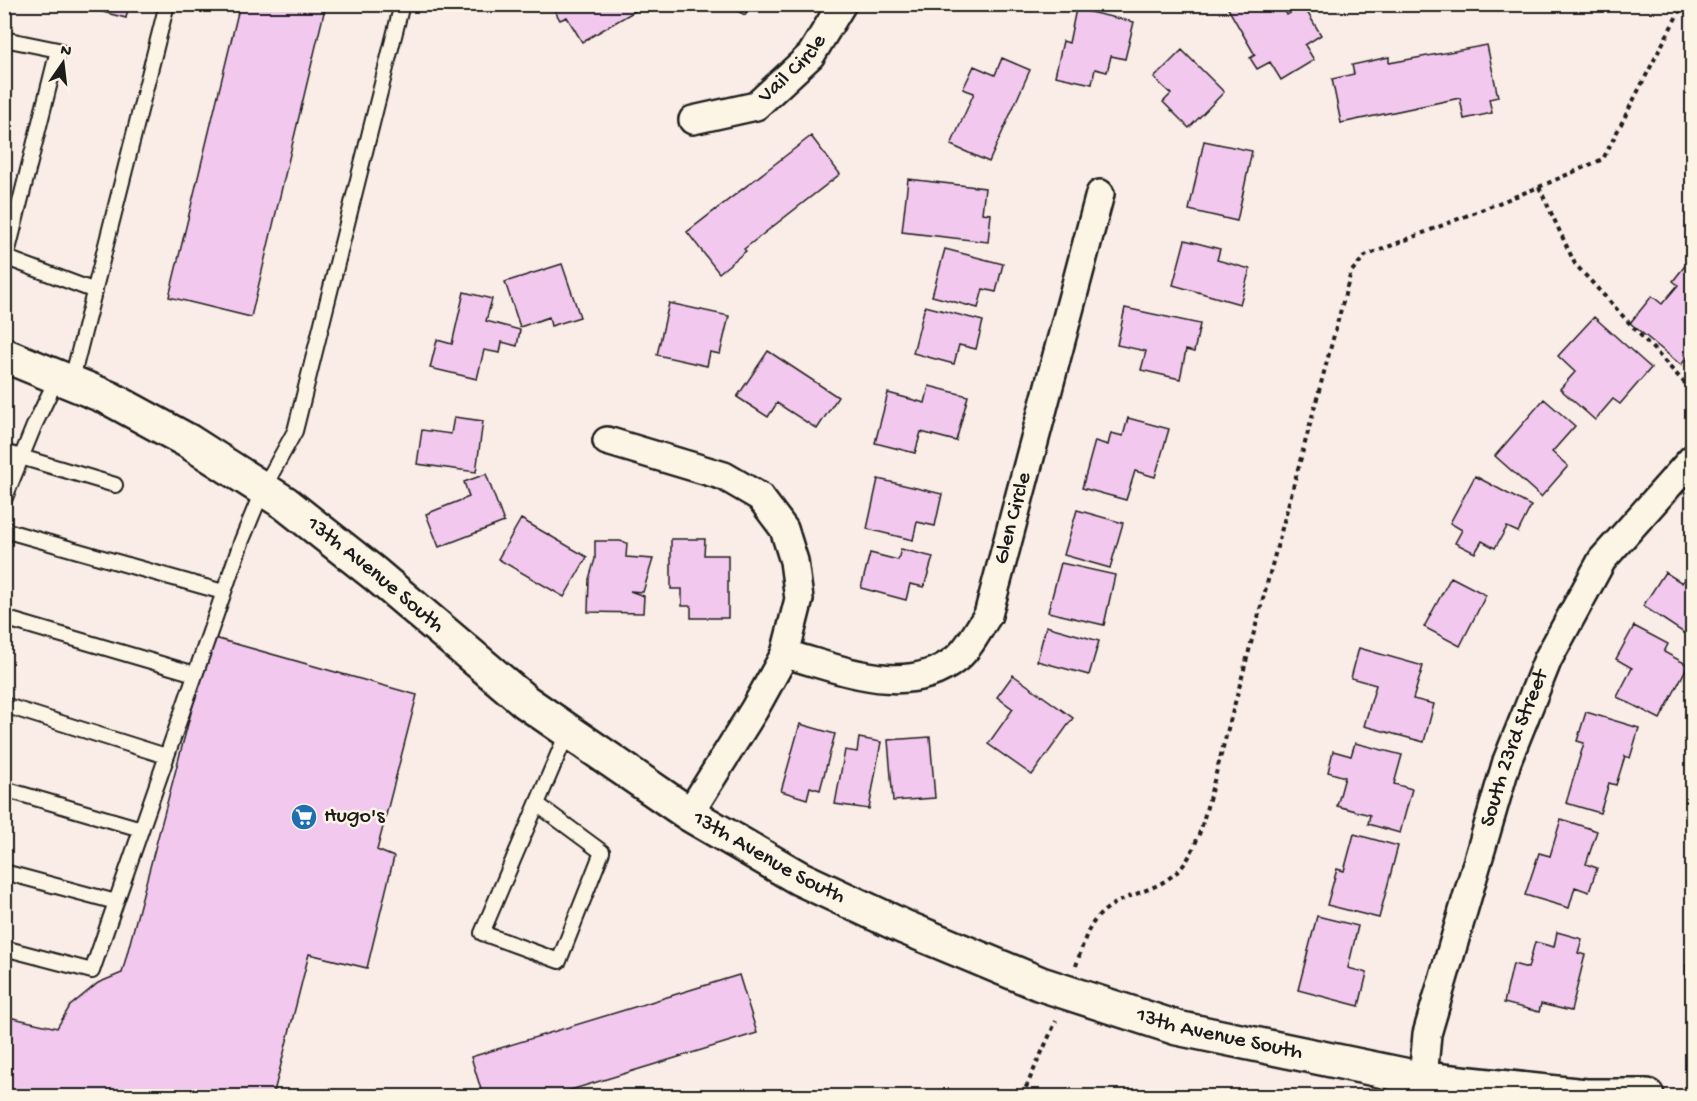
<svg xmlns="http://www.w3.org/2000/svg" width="1697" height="1101" font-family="'Gochi Hand',sans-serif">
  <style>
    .building { fill: #f2c8ef; stroke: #1c1c1c; stroke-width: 1.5 }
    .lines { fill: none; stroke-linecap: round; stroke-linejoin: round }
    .service-casing { stroke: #1c1c1c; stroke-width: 18 }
    .minor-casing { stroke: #1c1c1c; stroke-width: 32 }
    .tertiary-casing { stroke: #1c1c1c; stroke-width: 38 }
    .path { stroke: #1c1c1c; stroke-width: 4; stroke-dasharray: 4.5 4.5; stroke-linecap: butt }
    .service { stroke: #fcf5e5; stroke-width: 14 }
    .minor { stroke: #fcf5e5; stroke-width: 27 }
    .tertiary { stroke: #fcf5e5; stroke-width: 33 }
    .labels { text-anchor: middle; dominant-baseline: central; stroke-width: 5; stroke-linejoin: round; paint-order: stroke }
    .street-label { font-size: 22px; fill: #1c1c1c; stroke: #fcf5e5 }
    .poi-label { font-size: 22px; fill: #1c1c1c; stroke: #fcf5e5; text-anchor: start }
  </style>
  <rect width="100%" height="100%" fill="#faece7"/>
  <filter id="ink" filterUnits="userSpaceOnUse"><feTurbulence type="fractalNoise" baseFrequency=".0167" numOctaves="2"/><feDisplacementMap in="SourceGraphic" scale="12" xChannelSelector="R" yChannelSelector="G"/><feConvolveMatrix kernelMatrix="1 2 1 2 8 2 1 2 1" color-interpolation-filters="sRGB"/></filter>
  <g filter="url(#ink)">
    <!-- building -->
    <path class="building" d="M72,4H129L126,18Z
      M240,4H326L251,317L169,297Z
      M551,4H647L582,42L567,17L560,20Z
      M724,4H750L745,15Z
      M1281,4L1287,15L1303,5L1321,35L1305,45L1314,60L1281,80L1270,62L1257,69L1250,58L1255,55L1226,5Z
      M1076,9L1134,22L1125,59L1111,56L1107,72L1095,69L1092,84L1055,76L1063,41L1069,43Z
      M1487,45L1498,97L1489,99L1492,113L1464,119L1460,98L1341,123L1332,79L1354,74L1352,65L1389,57V63Z
      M1182,50L1224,92L1189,128L1163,102L1171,94L1154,78Z
      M1002,58L1030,70L989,162L951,145L974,93L963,89L974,66L995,75Z
      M811,136L840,174L744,249L746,251L719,273L687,232Z
      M1204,141L1252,151L1237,221L1189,210Z
      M908,179L985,188L982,213L991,214L988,242L902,232Z
      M1185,240L1220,249L1217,260L1250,269L1240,304L1173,285Z
      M945,249L1003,264L996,292L983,289L978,308L932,296Z
      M1692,257V351L1681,365L1630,323L1652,296L1662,304L1678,285L1673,281Z
      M562,264L580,317L551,326L549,317L520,327L505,282Z
      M464,292L492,299L486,321L520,330L517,346L502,342L500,353L484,350L477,379L430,368L437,340L452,344Z
      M669,303L729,316L720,354L710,352L707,366L657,355Z
      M925,306L983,321L976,349L959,345L954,364L913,353Z
      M1125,308L1200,324L1194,352L1186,350L1180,379L1141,370L1146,351L1117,345Z
      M1594,317L1651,368L1620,404L1613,399L1595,420L1560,389L1575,372L1558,356Z
      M768,351L838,397L817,429L777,403L768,417L737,397Z
      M929,386L968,396L956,441L921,432L915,453L875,443L888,393L925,403Z
      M1544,399L1575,426L1552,452L1568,466L1541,497L1495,456Z
      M454,417L483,421L476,472L417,464L422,430L451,434Z
      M1128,418L1169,429L1155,477L1135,471L1126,500L1082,488L1095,441L1108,445L1111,433L1123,436Z
      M486,474L504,522L439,547L426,514L469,497L464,482Z
      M1475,476L1531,506L1518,532L1507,527L1495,548L1482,541L1475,553L1455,543L1462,530L1450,523Z
      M878,479L942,494L935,526L917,522L913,540L867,529Z
      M1077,510L1123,523L1110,568L1064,555Z
      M521,519L587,557L564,597L498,559Z
      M671,539H705L704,555H728V618H691V606H682V589H671Z
      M595,541H620L627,543L626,557L653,559L643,592L630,591L644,596L643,613L588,612L589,579L595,559Z
      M901,549L933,557L924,587L910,584L906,600L861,588L870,553L898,560Z
      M1061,563L1115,575L1104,625L1048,612Z
      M1692,566V633L1690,637L1643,606L1665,572L1682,583Z
      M1451,577L1486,595L1460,646L1424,627Z
      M1046,626L1099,641L1089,675L1037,661Z
      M1634,626L1668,644L1664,652L1688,665L1660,719L1617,697L1632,668L1616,659Z
      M211,637L417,695L377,850L394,857L367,968L309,954L273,1096H4V1016L57,1028L70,1006L98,983L122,973Z
      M1359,648L1423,666L1413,699L1434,704L1424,742L1364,726L1376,685L1351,678Z
      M1013,675L1073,718L1032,775L988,744L1013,709L997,697Z
      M1586,712L1639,728L1630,758L1625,756L1616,785L1609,783L1600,813L1566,803L1584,743L1577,741Z
      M800,724L835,734L820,790L810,787L807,799L781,791Z
      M930,737L935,798L893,801L888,740Z
      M859,738L881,742L869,809L835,804L845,750L857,752Z
      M1355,743L1402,755L1394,784L1412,789L1400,833L1368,824L1370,815L1337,806L1345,777L1328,772L1333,751L1351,756Z
      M1561,819L1597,831L1586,864L1597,868L1589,892L1575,887L1569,908L1525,895L1539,853L1550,856Z
      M1354,834L1398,846L1379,918L1327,905L1337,869L1344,871Z
      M1317,916L1358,926L1348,968L1367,973L1359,1006L1298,990Z
      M1557,932L1582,939L1578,953L1585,955L1571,1011L1541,1004L1539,1012L1504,1003L1513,964L1528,968L1535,942L1554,947Z
      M1692,964V1022L1687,1023L1686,965Z
      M739,975L757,1033L551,1096H483L471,1057Z"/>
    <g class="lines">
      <defs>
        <path id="service" d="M4,39L58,50L6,258
          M4,257L95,291
          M71,383L167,4
          M4,452L115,485
          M4,500L34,426L58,376
          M4,530L223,592
          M4,618L195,674
          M4,705L166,756
          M4,789L141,829
          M537,804L602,852L559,961L482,933L568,731
          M4,872L116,902
          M4,948L92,971L242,540L263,489L295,431L402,4"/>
        <g id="minor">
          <path id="s1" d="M693,120L756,106L811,55L842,4"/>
          <path d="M607,441L724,476L760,497L784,529L794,561L799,599L785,654L754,710L689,814"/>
          <path id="s2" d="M785,654C839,668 906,699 956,659C969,649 979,628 988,615L1100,194"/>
          <path id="s3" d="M1423,1079L1427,1034L1507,761L1548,659L1602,560L1692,459"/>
        </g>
        <g id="tertiary">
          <path id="s4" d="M4,355L109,398L188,441L285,503L375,574L526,702L689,814L799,878L904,927L1041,984L1177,1028L1423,1079L1586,1096H1647"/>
        </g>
      </defs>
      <!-- service casing -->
      <use href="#service" class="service-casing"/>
      <!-- minor casing -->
      <use href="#minor" class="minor-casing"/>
      <!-- tertiary casing -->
      <use href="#tertiary" class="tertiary-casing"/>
      <!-- path -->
      <path class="path" d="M1539,187L1575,264L1692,391
        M1076,966C1081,951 1086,930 1096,919C1117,894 1148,895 1172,876C1188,865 1194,847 1201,829L1351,272L1365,256L1539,187L1603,159L1683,4
        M1022,1096L1056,1021"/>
      <!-- service -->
      <use href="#service" class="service"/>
      <!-- minor -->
      <use href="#minor" class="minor"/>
      <!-- tertiary -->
      <use href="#tertiary" class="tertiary"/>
    </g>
  </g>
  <!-- icons -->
  <defs>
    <symbol id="supermarket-disc" viewBox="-11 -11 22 22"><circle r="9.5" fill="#1f6fb2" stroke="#fcf5e5"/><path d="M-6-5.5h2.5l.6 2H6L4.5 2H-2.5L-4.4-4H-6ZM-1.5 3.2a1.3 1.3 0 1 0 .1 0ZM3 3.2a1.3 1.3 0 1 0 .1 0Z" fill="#fff"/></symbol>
  </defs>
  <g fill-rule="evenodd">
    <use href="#supermarket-disc" x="289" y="802" width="30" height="30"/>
  </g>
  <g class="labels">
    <!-- street labels -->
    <g class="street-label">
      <text stroke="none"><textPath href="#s1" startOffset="117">Vail Circle</textPath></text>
      <text stroke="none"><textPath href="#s2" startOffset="333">Glen Circle</textPath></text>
      <text stroke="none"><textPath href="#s4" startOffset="434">13th Avenue South</textPath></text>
      <text stroke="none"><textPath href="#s3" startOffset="344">South 23rd Street</textPath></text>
      <text stroke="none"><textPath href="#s4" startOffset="920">13th Avenue South</textPath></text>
      <text stroke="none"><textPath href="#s4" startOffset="1406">13th Avenue South</textPath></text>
    </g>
    <!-- poi labels -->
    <g class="poi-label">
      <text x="324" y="817">Hugo's</text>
    </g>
  </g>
  <!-- margin -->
  <rect width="1697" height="1101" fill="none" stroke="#fcf5e5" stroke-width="24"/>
  <rect x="12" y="12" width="1673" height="1077" fill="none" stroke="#1c1c1c" stroke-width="2" filter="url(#ink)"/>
  <!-- north arrow -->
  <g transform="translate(63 63) rotate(14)" stroke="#fcf5e5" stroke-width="4.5" paint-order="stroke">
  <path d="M0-4.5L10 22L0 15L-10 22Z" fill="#1c1c1c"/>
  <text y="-9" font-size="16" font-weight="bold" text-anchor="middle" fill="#1c1c1c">N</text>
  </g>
</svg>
